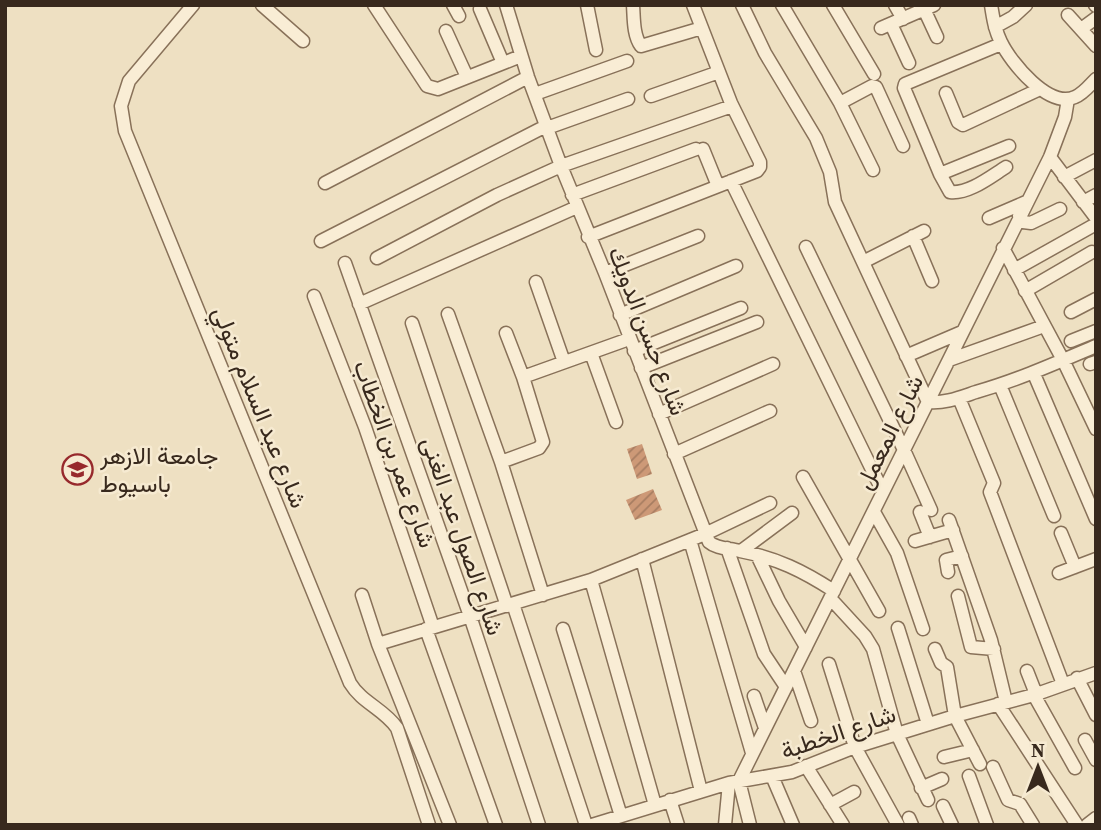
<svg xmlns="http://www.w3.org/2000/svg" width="1101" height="830" font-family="'Source Serif 4',Vazirmatn,serif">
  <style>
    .building { fill: url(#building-hatch) }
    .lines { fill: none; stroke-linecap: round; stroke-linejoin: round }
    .minor-casing { stroke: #887159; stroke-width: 15 }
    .minor { stroke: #f9edd5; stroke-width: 12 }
    .labels { text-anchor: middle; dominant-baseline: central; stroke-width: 5; stroke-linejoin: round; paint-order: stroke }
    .street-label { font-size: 24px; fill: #38291d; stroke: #f6ead1 }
    .poi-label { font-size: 24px; fill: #38291d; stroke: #f6ead1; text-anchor: start }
  </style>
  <defs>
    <pattern id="building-hatch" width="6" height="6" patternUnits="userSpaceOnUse" patternTransform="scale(1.75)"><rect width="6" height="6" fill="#cd9977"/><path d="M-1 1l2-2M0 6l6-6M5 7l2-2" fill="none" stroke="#a77d61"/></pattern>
  </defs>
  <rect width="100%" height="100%" fill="#eee0c2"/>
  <!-- building -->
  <path class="building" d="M642,444L652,474L637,479L627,449Z
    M653,489L662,510L635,520L626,500Z"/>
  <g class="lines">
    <defs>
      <path id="minor" d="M193,5L129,81L121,106L125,131L350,683C362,703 384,709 397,728L429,825
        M262,5L303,41
        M374,5L427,86L438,89L521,56
        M453,5L459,16
        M506,5L528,77L561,166L605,273L709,542C717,549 729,548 740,551C777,558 803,571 834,591
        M587,5L596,50
        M633,5C634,18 633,35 641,46L702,28
        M742,5L765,53L816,138L830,172L835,202L928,402C944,404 961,397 976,392C1018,380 1056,363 1096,346
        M782,5L840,103L873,170
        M833,5L874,74
        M895,5L903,19
        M991,5C993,18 995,31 1001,42C1011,63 1049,109 1075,97C1083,94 1090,85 1096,79
        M1095,5L1096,6
        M480,9L503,63
        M924,9L937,37
        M1068,15L1096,46
        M891,24L909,63
        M995,27L1013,17L1026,5
        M881,28L934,5
        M1081,29L1096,18
        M446,31L467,77
        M1001,44L905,84L904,88L940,174L950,192C969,194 990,177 1006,167
        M946,93L958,122L963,125L1040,89
        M535,94L627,61
        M651,96L719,72
        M840,103L872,86L876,87L903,146
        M547,128L628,99
        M703,149L718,186
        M1050,157L1096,218
        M940,174L1009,146
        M1064,177L1096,160
        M731,181L883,492
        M325,183L528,77
        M572,195L696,149
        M1083,202L1096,195
        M1019,216L1023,222L1031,223L1060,209
        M989,218L1026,202
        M913,236L932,281
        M588,237L757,171L760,167V162L731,103L693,5
        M321,241L546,126
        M806,247L904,450L931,510
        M1003,248L1063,360L1096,429
        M377,258L497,195L561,166L732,106
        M863,262L924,231
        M345,263L470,616L539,825
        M1014,270L1096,224
        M605,273L698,236
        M536,282L564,362
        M1025,291L1092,252
        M314,296L365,427L433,627
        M359,304L577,207
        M1071,312L1096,299
        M448,314L501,462L543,595
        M620,315L736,266
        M412,323L507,606
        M1071,341L1096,331
        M634,351L741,308
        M591,353L616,422
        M906,356L962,332
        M949,360L1044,326
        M1090,364L1096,362
        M641,368L757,322
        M1034,374L1096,519
        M523,377L629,339
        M1000,385L1054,516
        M959,398L994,483L990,492L1063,684
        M659,414L773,364
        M674,454L770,411
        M501,462L539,448L543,442L523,377L506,333
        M803,477L879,611
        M874,512L897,553L923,629
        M920,512L930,537
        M949,520L991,640L1006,702
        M1061,533L1075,567
        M690,540L752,753
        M915,541L953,530
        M727,548L764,654L786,687
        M741,551L792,513
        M757,555L779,601L806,647
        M642,559L701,791
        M948,572L946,560L962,556
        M1059,573L1096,559
        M591,580L655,805
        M362,595L378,644L450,825
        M958,596L971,647L994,649
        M831,599L865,636L873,649L897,734L928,800
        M513,604L586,825
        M898,628L928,724
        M426,629L496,825
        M563,629L621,816
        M378,644L591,580L705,534L770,503
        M935,649L941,663L947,667L955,716L980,764
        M829,664L855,747L898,825
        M794,671L811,721
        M1027,671L1036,694
        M1077,678L1096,715
        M1034,695L1075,768
        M754,696L765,728
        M998,704L1077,825
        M1085,740L1096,760
        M944,757L973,750
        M806,766L843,825
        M993,767L1008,800L1020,804L1033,825
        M772,776L793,825
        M969,776L987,825
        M921,788L942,779
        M670,800L678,825
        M830,805L854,792
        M943,806L952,825
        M909,818L912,825
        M592,825L729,783L792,772L855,747L955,716L1034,695L1096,673
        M725,825L729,783
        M750,825L739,781L1050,157L1065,117L1068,99
        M1087,825L1096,818"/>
    </defs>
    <!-- minor casing -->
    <use href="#minor" class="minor-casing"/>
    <!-- minor -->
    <use href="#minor" class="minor"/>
  </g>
  <!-- icons -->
  <defs>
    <symbol id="university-ring" viewBox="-11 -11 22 22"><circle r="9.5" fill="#f6ead1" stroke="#97292c" stroke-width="1.5"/><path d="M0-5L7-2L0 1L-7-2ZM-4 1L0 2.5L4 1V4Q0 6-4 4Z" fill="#97292c"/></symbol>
  </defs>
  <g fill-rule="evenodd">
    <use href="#university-ring" x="60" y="452" width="35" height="35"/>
  </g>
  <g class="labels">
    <!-- street labels -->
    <g class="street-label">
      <text transform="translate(648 331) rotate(69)">شارع حسن الدويك</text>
      <text transform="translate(260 407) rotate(68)">شارع عبد السلام متولي</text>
      <text transform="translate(889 432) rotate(-64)">شارع المعمل</text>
      <text transform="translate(395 454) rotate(70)">شارع عمر بن الخطاب</text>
      <text transform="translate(463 536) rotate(71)">شارع الصول عبد الغنى</text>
      <text transform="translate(838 732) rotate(-19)">شارع الخطبة</text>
    </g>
    <!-- poi labels -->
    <g class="poi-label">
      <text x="100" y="455">جامعة الازهر<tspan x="100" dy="28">باسيوط</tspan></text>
    </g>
  </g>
  <!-- border -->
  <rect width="1101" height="830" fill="none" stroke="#38291d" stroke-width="14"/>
  <!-- north arrow -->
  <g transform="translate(1038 767)" stroke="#f6ead1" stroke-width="5" paint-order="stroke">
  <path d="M0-5L12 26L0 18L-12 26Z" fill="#38291d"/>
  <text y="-10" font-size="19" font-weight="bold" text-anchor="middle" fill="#38291d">N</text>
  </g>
</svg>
